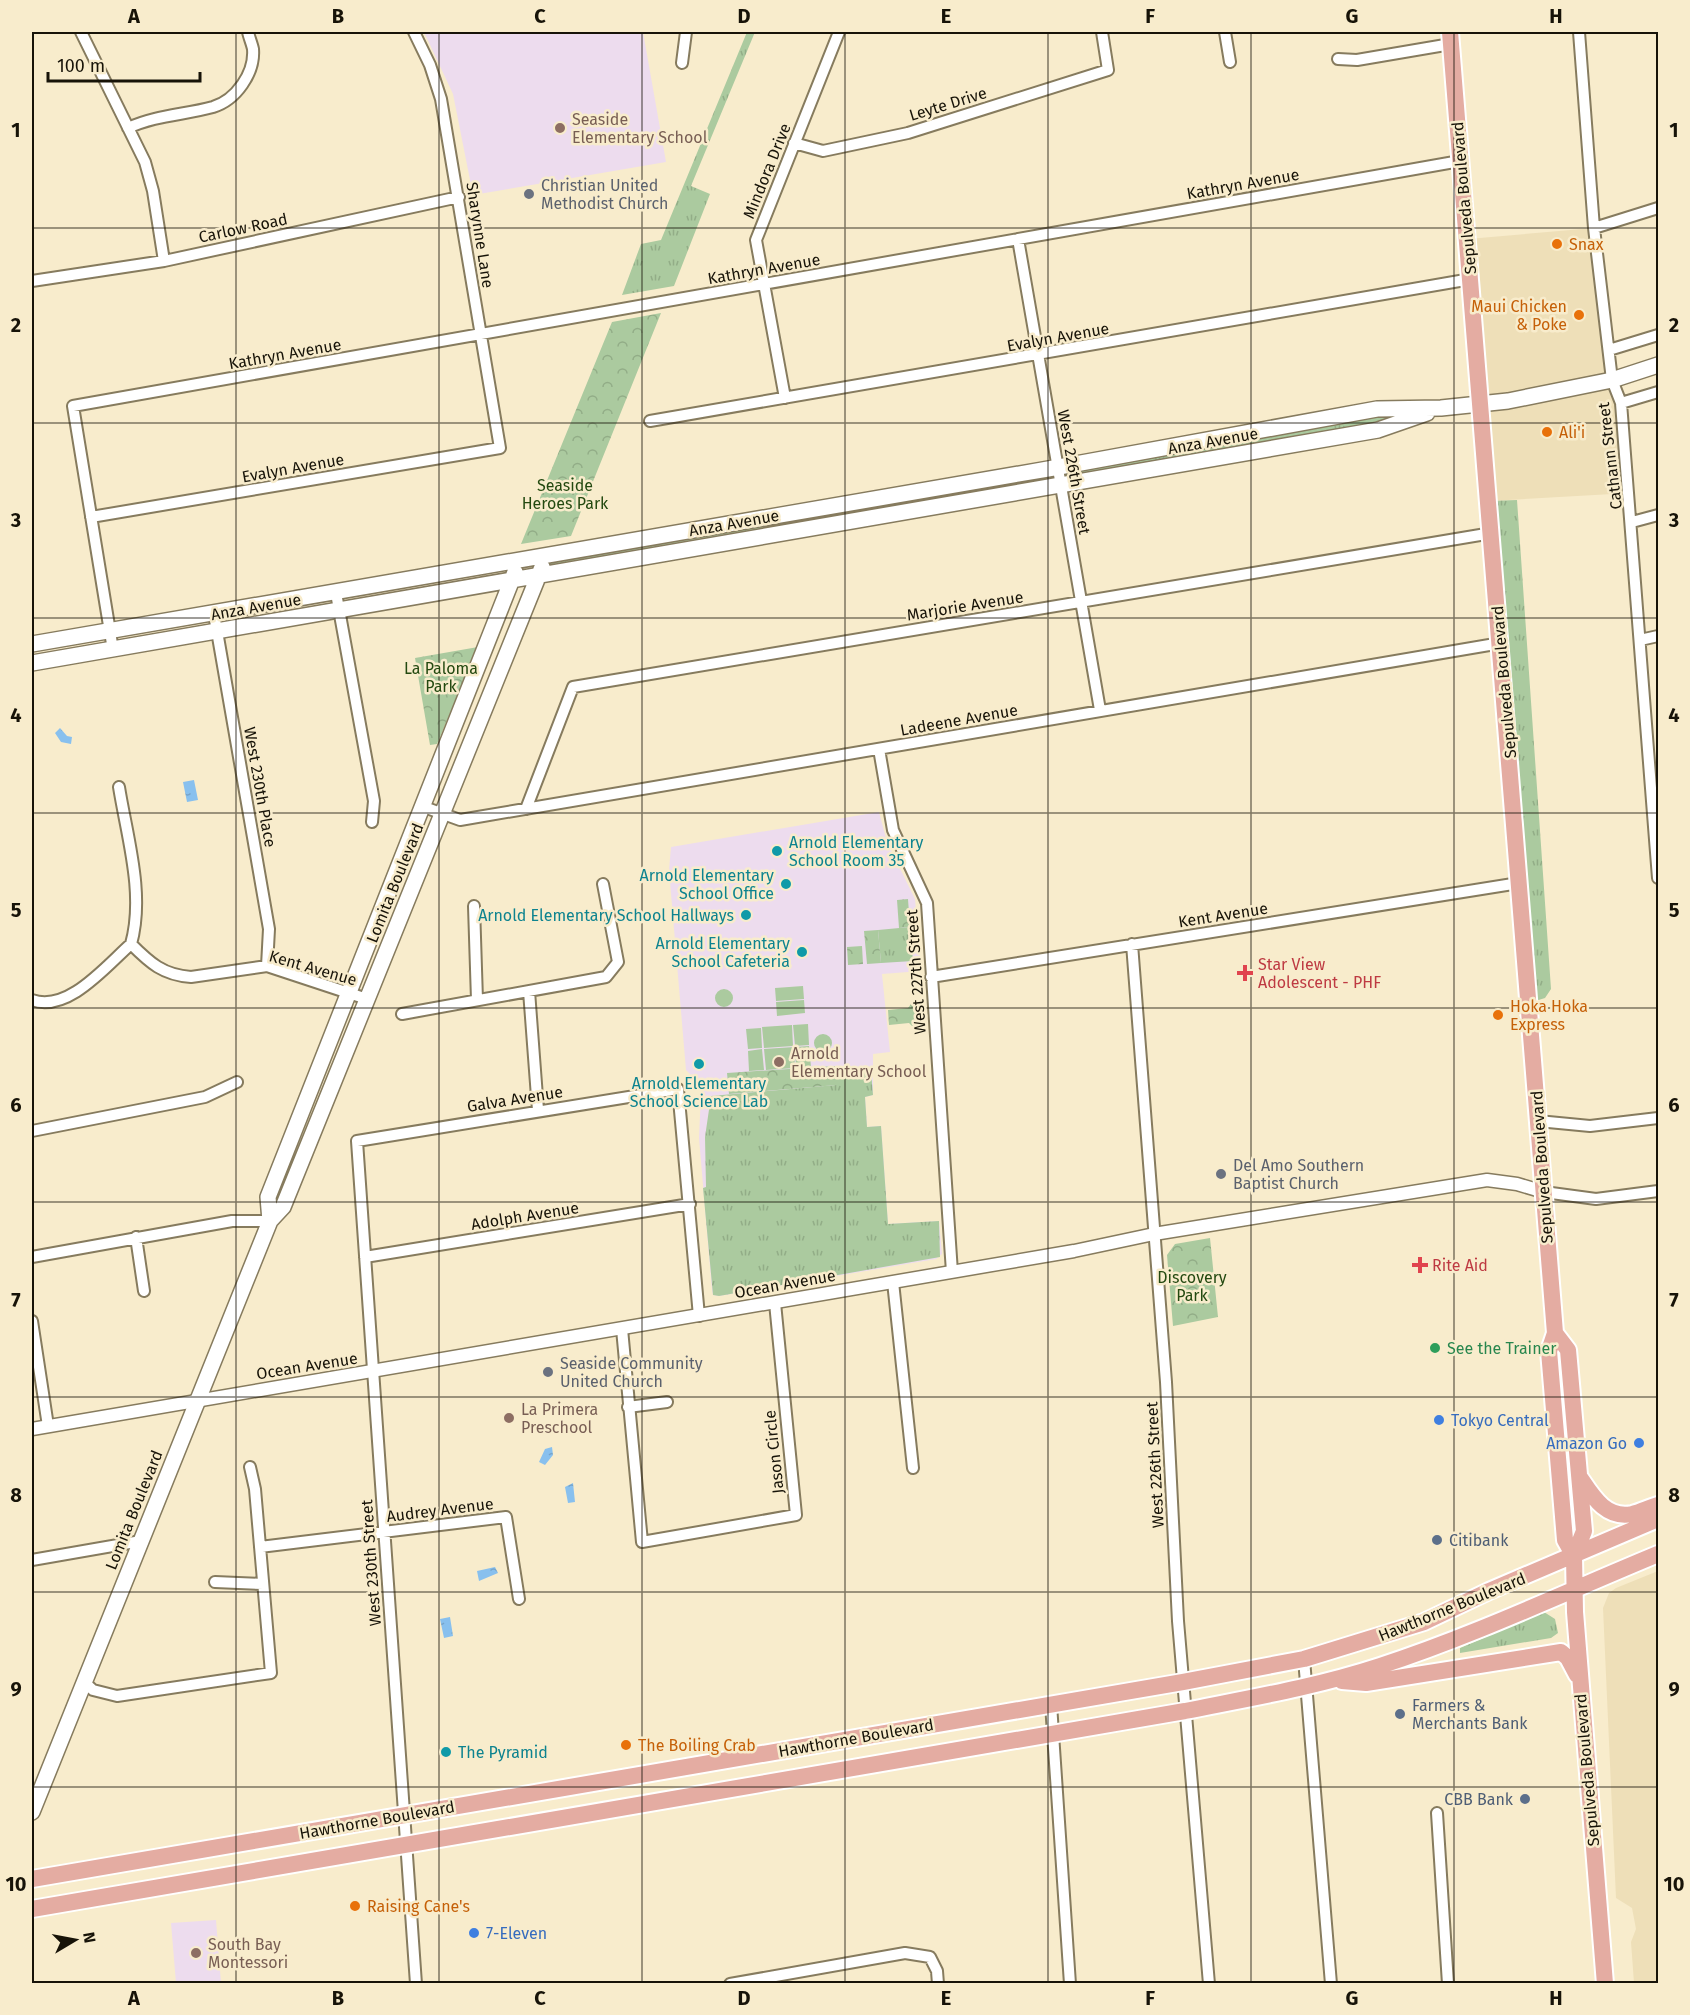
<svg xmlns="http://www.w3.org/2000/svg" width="1690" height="2015" font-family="'Fira Sans',sans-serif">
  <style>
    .built { fill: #eedfb8 }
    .education { fill: #eddcee }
    .grass { fill: url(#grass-tufts) }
    .park { fill: url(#park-crowns) }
    .garden { fill: #abca9f }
    .water { fill: url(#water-ripples) }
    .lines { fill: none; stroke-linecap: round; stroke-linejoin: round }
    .minor-casing { stroke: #867b5e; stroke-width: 14 }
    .tertiary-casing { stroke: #867b5e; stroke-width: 15 }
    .secondary-casing { stroke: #867b5e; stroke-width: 18 }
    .primary-casing { stroke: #fff; stroke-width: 20 }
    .minor { stroke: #fff; stroke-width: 10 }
    .tertiary { stroke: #fff; stroke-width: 12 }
    .secondary { stroke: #fff; stroke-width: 15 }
    .primary { stroke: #e4aca2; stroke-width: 16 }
    .grid { fill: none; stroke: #171308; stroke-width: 1.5; stroke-opacity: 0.55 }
    .education-dot { fill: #8d6e63; stroke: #f8eccc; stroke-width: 2 }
    .worship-dot { fill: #6b7280; stroke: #f8eccc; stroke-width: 2 }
    .food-dot { fill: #e8710a; stroke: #f8eccc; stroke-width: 2 }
    .culture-dot { fill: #0f9aa8; stroke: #f8eccc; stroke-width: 2 }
    .health-dot { fill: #e0444e; stroke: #f8eccc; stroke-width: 2 }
    .leisure-dot { fill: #2e9e5b; stroke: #f8eccc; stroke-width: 2 }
    .shop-dot { fill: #3f7fe0; stroke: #f8eccc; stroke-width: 2 }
    .service-dot { fill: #5c6f8a; stroke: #f8eccc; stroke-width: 2 }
    .labels { text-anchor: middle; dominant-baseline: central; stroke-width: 5; stroke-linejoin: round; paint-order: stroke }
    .street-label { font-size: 16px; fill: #171308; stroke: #f8eccc }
    .education-label { font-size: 16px; fill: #785e54; stroke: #f8eccc; text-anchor: start }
    .worship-label { font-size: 16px; fill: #5b616d; stroke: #f8eccc; text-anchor: start }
    .food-label { font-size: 16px; fill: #c56008; stroke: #f8eccc; text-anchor: start }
    .park-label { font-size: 16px; fill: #234910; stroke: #f8eccc }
    .culture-label { font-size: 16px; fill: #0d838f; stroke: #f8eccc; text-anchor: end }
    .health-label { font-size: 16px; fill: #be3a42; stroke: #f8eccc; text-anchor: start }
    .leisure-label { font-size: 16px; fill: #27864d; stroke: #f8eccc; text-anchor: start }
    .shop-label { font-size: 16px; fill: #366cbe; stroke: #f8eccc; text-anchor: start }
    .service-label { font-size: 16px; fill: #4e5e75; stroke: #f8eccc; text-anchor: start }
    .neatline { fill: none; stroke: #171308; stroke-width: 2 }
    .grid-label { font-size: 20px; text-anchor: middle; font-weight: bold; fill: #171308 }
  </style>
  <defs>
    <pattern id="grass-tufts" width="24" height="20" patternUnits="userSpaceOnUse" patternTransform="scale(1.5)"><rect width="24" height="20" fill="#abca9f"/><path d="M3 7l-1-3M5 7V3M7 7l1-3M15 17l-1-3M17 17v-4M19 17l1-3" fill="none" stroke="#92ad87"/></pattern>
    <pattern id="park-crowns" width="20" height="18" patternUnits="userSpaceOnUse" patternTransform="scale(1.5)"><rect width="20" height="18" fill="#abca9f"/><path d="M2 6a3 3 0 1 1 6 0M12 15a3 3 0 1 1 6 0" fill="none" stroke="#92ad87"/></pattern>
    <pattern id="water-ripples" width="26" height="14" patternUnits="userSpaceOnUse" patternTransform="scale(1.5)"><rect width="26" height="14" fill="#88c0ee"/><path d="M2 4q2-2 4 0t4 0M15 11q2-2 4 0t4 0" fill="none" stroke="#75a4cb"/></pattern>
  </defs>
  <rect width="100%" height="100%" fill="#f8eccc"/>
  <!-- built -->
  <path class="built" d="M1594,228L1630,493L1490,501L1468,239Z
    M1658,1571V1983H1634L1631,1942L1636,1929L1632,1908L1616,1898L1603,1608L1609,1593L1616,1588Z"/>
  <!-- education -->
  <path class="education" d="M424,32H643L666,162L473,195L453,94Z
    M879,812L887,842L915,899L921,971L882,974L890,1052L873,1054V1095L865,1097L867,1127L881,1126L888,1224L939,1221L942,1254L936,1259L719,1296L713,1295L712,1290L699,1138L701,1093L698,1082L686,1070L669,870L671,847Z
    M216,1920L221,1983H176L171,1923Z"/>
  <!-- grass -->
  <path class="grass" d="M747,32H755L691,186L710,194L674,286L622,295L641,244L661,240Z
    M1441,408L1378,430L539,574L547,556L1377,409Z
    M1517,500L1551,989L1545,998L1529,1003L1490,501Z
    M910,927L913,961L881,963L878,930Z
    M871,1071L873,1095L865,1097L867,1127L881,1126L888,1224L939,1221L940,1257L719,1296L713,1295L703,1188L706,1187L705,1137L711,1096L836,1085V1074Z
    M1544,1612L1555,1619L1558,1633L1551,1638L1460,1653V1648Z"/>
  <!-- park -->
  <path class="park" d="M661,313L571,536L521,544L612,322Z
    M478,647L437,744L430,745L415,658Z
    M908,899L910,927L899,928L897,900Z
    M878,930L881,963L867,964L864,931Z
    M862,946L863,964L848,965L847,947Z
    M920,1003L922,1026L913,1027L909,1023L889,1025L888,1010L908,1008L911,1004Z
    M835,1066L837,1085L729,1094L727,1073Z
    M1210,1238L1218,1317L1173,1326L1167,1255L1175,1244Z"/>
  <!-- garden -->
  <path class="garden" d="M803,986L804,999L776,1001L775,988Z
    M715 998a9 9 0 1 1 18 0a9 9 0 1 1-18 0Z
    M804,1000L805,1013L777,1016L776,1002Z
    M808,1024L809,1045L795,1046L793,1025Z
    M792,1025L793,1046L764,1048L762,1027Z
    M761,1028L762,1048L748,1049L746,1029Z
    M814 1043a9 9 0 1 1 18 0a9 9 0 1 1-18 0Z
    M809,1046L811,1067L796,1068L795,1047Z
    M794,1047L795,1068L766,1070L764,1049Z
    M762,1049L764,1070L749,1071L748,1051Z"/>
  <!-- water -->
  <path class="water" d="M60,728L67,736L72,737L71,744L61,742L55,733Z
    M194,780L198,800L187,802L183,782Z
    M552,1447L553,1455L545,1465L539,1462L545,1449Z
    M573,1483L575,1502L568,1503L565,1487Z
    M495,1567L498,1573L479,1581L477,1571Z
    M450,1617L453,1636L444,1638L440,1619Z"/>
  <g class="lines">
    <defs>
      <path id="minor" d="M81,32L145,162L153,191L164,261
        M1225,32L1230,62
        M1579,32L1594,228L1612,380L1621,403L1658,878
        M1338,59L1357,60L1451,44
        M682,63L686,32
        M128,128C156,115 184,115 213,107C236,100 255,73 253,49C252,44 249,37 248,32
        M794,143L823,151L908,133L1108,70L1102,32
        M1594,228L1658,208
        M1018,239L1100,710
        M32,281L164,261L459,197
        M1609,350L1658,335
        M785,398L756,240L839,32
        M1621,403L1658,392
        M650,421L1471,279
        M91,517L500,448L441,99L430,65L414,32
        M1632,522L1658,515
        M336,593L374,801L372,822
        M214,614L269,929L267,966
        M1640,640L1658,636
        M113,650L73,406L1460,161
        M879,749L893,830L927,903L952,1272
        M119,787C127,837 145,894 131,944
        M424,807L460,820L1501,643
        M526,809L573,687L1492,533
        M474,906L477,1000
        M1132,944L1166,1382L1178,1621L1209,1984
        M931,977L1519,883
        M529,991L538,1110
        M32,1000C68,1013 106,966 131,944C150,963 163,975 191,977L267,966L367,999
        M402,1014L606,977L618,962L603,884
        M1538,1121L1590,1126L1658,1118
        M32,1131L205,1097L237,1082
        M1544,1192L1596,1199L1658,1191
        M136,1237L144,1291
        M32,1257L232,1221H270
        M365,1257L690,1204
        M893,1282L913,1468
        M32,1321L48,1426
        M622,1329L642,1542L796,1515L775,1303
        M628,1407L667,1402
        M260,1547L506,1517L519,1599
        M32,1560L141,1541
        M215,1582L263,1584
        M1304,1659L1331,1984
        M84,1682L93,1690L117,1696L271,1673L255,1489L250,1467
        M1051,1704L1070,1984
        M1437,1813L1448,1984
        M416,1984L357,1141L678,1089L699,1316
        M730,1984L905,1953L930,1957L937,1971L938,1984"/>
      <path id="tertiary" d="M32,1429L1074,1251L1154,1234L1487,1180L1517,1184L1544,1192"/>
      <path id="secondary" d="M32,644L1048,469L1377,409L1441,408L1508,401L1612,380L1658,365
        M32,663L1378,430L1427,413
        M270,1221L268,1197L515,572
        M32,1812L270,1221L283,1207L542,567"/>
      <path id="primary" d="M1450,32L1555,1333L1549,1351L1565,1540L1574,1556
        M1555,1333L1568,1350L1584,1531L1574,1556L1575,1612L1605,1984
        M1581,1479C1593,1497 1606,1519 1632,1514C1641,1512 1650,1507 1658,1505
        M1342,1681L1366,1683L1561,1652L1568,1658L1577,1675
        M32,1879L1183,1682L1304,1659L1424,1622L1489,1591L1658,1519
        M32,1909L1185,1711C1250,1698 1316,1687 1380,1666C1475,1635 1566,1592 1658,1554"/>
    </defs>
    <!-- minor casing -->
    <use href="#minor" class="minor-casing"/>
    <!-- tertiary casing -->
    <use href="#tertiary" class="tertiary-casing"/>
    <!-- secondary casing -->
    <use href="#secondary" class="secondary-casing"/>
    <!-- primary casing -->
    <use href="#primary" class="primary-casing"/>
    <!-- minor -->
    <use href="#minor" class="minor"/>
    <!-- tertiary -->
    <use href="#tertiary" class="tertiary"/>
    <!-- secondary -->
    <use href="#secondary" class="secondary"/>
    <!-- primary -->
    <use href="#primary" class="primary"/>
  </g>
  <!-- grid -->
  <path class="grid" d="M236,32V1984M439,32V1984M642,32V1984M845,32V1984M1048,32V1984M1251,32V1984M1454,32V1984M32,228H1658M32,423H1658M32,618H1658M32,813H1658M32,1008H1658M32,1202H1658M32,1397H1658M32,1592H1658M32,1787H1658"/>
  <!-- markers -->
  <g class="education-dot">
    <circle cx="560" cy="128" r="6"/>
    <circle cx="779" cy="1062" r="6"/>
    <circle cx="509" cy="1418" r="6"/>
    <circle cx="196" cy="1953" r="6"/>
  </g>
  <g class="worship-dot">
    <circle cx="529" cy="194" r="6"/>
    <circle cx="1221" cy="1174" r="6"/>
    <circle cx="548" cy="1372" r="6"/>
  </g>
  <g class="food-dot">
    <circle cx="1557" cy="244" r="6"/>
    <circle cx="1579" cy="315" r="6"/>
    <circle cx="1547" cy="432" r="6"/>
    <circle cx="1498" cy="1015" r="6"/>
    <circle cx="626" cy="1745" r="6"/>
    <circle cx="355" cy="1906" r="6"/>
  </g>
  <g class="culture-dot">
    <circle cx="777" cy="851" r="6"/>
    <circle cx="786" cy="884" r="6"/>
    <circle cx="746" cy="915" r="6"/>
    <circle cx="802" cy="952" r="6"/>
    <circle cx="699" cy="1064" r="6"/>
    <circle cx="446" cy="1752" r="6"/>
  </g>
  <g class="health-dot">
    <path d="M1242 964h6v6h6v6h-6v6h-6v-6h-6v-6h6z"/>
    <path d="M1417 1256h6v6h6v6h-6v6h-6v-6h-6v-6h6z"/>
  </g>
  <circle class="leisure-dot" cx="1435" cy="1348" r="6"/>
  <g class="shop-dot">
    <circle cx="1439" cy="1420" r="6"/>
    <circle cx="1639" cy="1443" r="6"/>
    <circle cx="474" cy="1933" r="6"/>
  </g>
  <g class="service-dot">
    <circle cx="1437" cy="1540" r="6"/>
    <circle cx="1400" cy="1714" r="6"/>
    <circle cx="1525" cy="1799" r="6"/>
  </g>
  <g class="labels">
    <!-- street labels -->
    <g class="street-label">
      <text transform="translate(948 104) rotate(-17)">Leyte Drive</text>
      <text transform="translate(767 171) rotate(-68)">Mindora Drive</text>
      <text transform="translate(1243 184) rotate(-10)">Kathryn Avenue</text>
      <text transform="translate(1464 198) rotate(-95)">Sepulveda Boulevard</text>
      <text transform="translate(243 228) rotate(-12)">Carlow Road</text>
      <text transform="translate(480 235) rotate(81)">Sharynne Lane</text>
      <text transform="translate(764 269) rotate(-10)">Kathryn Avenue</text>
      <text transform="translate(1058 337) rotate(-10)">Evalyn Avenue</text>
      <text transform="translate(285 354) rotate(-10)">Kathryn Avenue</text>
      <text transform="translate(1213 441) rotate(-10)">Anza Avenue</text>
      <text transform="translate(1610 456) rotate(-97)">Cathann Street</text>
      <text transform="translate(293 468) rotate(-10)">Evalyn Avenue</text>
      <text transform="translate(1074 472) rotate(80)">West 226th Street</text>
      <text transform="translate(734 523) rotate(-10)">Anza Avenue</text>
      <text transform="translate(965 606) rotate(-9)">Marjorie Avenue</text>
      <text transform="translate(256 607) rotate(-10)">Anza Avenue</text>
      <text transform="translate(1504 682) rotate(-95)">Sepulveda Boulevard</text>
      <text transform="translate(959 720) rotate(-10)">Ladeene Avenue</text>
      <text transform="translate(260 787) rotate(80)">West 230th Place</text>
      <text transform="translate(395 883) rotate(-68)">Lomita Boulevard</text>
      <text transform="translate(1223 915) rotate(-9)">Kent Avenue</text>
      <text transform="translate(313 968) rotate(16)">Kent Avenue</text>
      <text transform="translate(916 972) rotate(-94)">West 227th Street</text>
      <text transform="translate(515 1099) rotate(-9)">Galva Avenue</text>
      <text transform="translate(1542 1167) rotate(-94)">Sepulveda Boulevard</text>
      <text transform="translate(525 1216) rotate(-9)">Adolph Avenue</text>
      <text transform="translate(785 1284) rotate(-10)">Ocean Avenue</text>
      <text transform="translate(307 1366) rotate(-9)">Ocean Avenue</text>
      <text transform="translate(774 1452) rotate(-96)">Jason Circle</text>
      <text transform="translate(1155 1465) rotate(-93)">West 226th Street</text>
      <text transform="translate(134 1510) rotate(-68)">Lomita Boulevard</text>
      <text transform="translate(440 1510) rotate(-7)">Audrey Avenue</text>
      <text transform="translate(371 1563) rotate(-94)">West 230th Street</text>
      <text transform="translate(1452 1607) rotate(-22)">Hawthorne Boulevard</text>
      <text transform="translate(856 1738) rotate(-10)">Hawthorne Boulevard</text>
      <text transform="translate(1587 1770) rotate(-95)">Sepulveda Boulevard</text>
      <text transform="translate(377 1820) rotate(-10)">Hawthorne Boulevard</text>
    </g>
    <!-- education labels -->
    <g class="education-label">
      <text x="572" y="119">Seaside<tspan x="572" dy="18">Elementary School</tspan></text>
      <text x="791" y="1053">Arnold<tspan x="791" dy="18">Elementary School</tspan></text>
      <text x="521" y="1409">La Primera<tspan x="521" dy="18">Preschool</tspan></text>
      <text x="208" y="1944">South Bay<tspan x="208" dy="18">Montessori</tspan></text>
    </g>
    <!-- worship labels -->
    <g class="worship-label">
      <text x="541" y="185">Christian United<tspan x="541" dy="18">Methodist Church</tspan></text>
      <text x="1233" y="1165">Del Amo Southern<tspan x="1233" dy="18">Baptist Church</tspan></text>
      <text x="560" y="1363">Seaside Community<tspan x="560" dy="18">United Church</tspan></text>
    </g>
    <!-- food labels -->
    <g class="food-label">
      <text x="1569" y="244">Snax</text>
      <text x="1567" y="306" text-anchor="end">Maui Chicken<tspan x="1567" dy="18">&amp; Poke</tspan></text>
      <text x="1559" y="432">Ali'i</text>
      <text x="1510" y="1006">Hoka Hoka<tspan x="1510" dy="18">Express</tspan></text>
      <text x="638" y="1745">The Boiling Crab</text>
      <text x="367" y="1906">Raising Cane's</text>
    </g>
    <!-- park labels -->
    <g class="park-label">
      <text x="565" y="485">Seaside<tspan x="565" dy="18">Heroes Park</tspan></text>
      <text x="441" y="668">La Paloma<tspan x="441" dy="18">Park</tspan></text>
      <text x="1192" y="1277">Discovery<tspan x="1192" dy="18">Park</tspan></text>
    </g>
    <!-- culture labels -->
    <g class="culture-label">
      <text x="789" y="842" text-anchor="start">Arnold Elementary<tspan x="789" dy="18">School Room 35</tspan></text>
      <text x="774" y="875">Arnold Elementary<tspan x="774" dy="18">School Office</tspan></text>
      <text x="734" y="915">Arnold Elementary School Hallways</text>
      <text x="790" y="943">Arnold Elementary<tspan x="790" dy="18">School Cafeteria</tspan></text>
      <text x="699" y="1083" text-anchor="middle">Arnold Elementary<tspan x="699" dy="18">School Science Lab</tspan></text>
      <text x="458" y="1752" text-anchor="start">The Pyramid</text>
    </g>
    <!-- health labels -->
    <g class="health-label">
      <text x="1258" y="964">Star View<tspan x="1258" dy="18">Adolescent - PHF</tspan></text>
      <text x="1432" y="1265">Rite Aid</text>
    </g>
    <!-- leisure labels -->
    <g class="leisure-label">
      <text x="1447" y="1348">See the Trainer</text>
    </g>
    <!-- shop labels -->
    <g class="shop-label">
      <text x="1451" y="1420">Tokyo Central</text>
      <text x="1627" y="1443" text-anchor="end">Amazon Go</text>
      <text x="486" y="1933">7-Eleven</text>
    </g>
    <!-- service labels -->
    <g class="service-label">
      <text x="1449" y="1540">Citibank</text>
      <text x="1412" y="1705">Farmers &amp;<tspan x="1412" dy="18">Merchants Bank</tspan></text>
      <text x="1513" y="1799" text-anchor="end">CBB Bank</text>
    </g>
  </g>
  <!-- border -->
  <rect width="1690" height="2015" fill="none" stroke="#f8eccc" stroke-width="66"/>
  <!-- north arrow -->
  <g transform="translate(75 1940) rotate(80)" stroke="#f8eccc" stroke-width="4.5" paint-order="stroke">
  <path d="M0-4.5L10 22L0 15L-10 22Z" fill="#171308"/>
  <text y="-9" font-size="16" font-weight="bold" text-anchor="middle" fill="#171308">N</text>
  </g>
  <!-- scale -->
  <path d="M48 72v9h152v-9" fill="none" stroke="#171308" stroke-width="3"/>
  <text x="57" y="72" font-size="18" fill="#171308" stroke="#f8eccc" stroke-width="4.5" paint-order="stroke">100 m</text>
  <rect x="33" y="33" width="1624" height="1949" class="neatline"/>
  <g class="grid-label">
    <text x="134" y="23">A</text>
    <text x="338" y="23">B</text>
    <text x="540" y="23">C</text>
    <text x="744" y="23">D</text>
    <text x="946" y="23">E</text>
    <text x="1150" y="23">F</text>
    <text x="1352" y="23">G</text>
    <text x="1556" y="23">H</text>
    <text x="16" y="137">1</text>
    <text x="1674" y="137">1</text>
    <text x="16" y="332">2</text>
    <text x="1674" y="332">2</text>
    <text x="16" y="527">3</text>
    <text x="1674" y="527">3</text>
    <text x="16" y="722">4</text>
    <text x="1674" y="722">4</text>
    <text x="16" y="917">5</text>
    <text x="1674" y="917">5</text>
    <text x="16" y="1112">6</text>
    <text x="1674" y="1112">6</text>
    <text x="16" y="1307">7</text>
    <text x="1674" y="1307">7</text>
    <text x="16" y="1502">8</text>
    <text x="1674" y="1502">8</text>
    <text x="16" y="1696">9</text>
    <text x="1674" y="1696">9</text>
    <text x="16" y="1891">10</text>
    <text x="1674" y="1891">10</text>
    <text x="134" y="2005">A</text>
    <text x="338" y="2005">B</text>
    <text x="540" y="2005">C</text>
    <text x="744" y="2005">D</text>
    <text x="946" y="2005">E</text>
    <text x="1150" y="2005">F</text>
    <text x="1352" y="2005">G</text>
    <text x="1556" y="2005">H</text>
  </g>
</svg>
